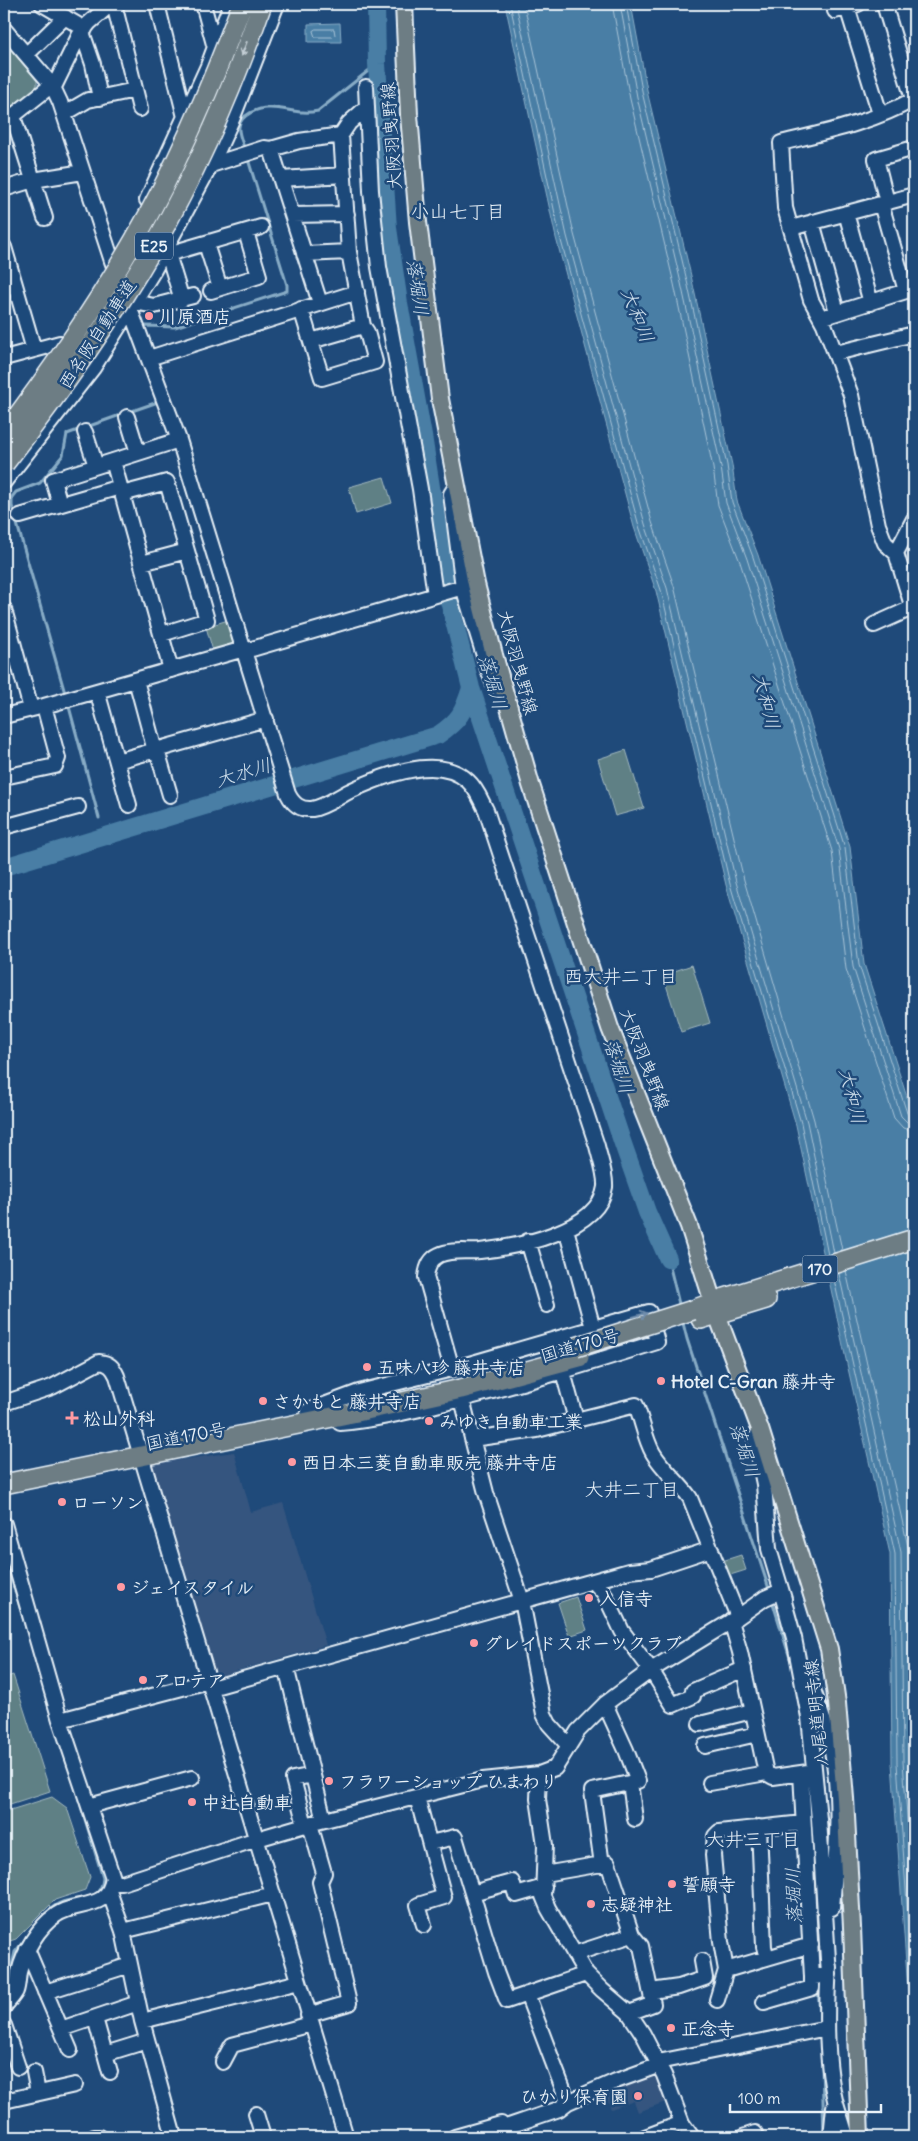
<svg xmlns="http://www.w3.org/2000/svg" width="918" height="2141" font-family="Delius,'Klee One',sans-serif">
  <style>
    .built { fill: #35557f }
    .green { fill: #5e8085; stroke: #a3b8be }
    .water { fill: #487ea5; stroke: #88acc6 }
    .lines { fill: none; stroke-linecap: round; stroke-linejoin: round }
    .shore { stroke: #a8c3d7; stroke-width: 1 }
    .stream { stroke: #88acc6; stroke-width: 3 }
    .river { stroke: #487ea5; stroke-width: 18 }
    .minor-casing { stroke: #e8f1f8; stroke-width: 18 }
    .major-casing { stroke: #e8f1f8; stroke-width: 20 }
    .highway-casing { stroke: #e8f1f8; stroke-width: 22 }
    .minor { stroke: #1f4a7a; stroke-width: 14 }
    .major { stroke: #6d7d84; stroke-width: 16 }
    .highway { stroke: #6d7d84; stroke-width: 19 }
    .highway-bridge-casing { stroke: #e8f1f8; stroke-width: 22; stroke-linecap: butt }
    .highway-bridge { stroke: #6d7d84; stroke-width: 19 }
    .oneway { stroke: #c3ced5 }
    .oneway2 { stroke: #6f8dac }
    .poi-dot { fill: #ff9aa2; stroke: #1f4a7a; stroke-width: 2 }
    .labels { text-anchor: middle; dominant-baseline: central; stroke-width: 5; stroke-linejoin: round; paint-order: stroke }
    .shield { fill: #1f4a7a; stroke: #acbfd2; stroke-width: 1 }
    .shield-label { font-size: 16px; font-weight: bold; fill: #e8f1f8 }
    .street-label { font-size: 18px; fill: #e8f1f8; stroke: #1f4a7a }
    .poi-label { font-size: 18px; font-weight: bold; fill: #e8f1f8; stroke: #1f4a7a; text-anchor: start }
    .neighbourhood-label { font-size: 19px; fill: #e8f1f8; stroke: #1f4a7a }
    .water-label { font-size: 19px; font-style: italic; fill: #d0e0ec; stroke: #1f4a7a }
  </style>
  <rect width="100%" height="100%" fill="#1f4a7a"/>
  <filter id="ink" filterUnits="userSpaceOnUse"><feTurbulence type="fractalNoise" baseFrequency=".02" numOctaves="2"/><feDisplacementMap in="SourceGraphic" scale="10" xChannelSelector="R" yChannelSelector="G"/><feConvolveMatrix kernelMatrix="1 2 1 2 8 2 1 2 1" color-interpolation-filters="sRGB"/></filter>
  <g filter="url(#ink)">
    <!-- built -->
    <path class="built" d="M234,1452L251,1512L283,1503L326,1645L216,1677L152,1464Z
      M661,2072L671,2100L638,2112L634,2101L611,2109L605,2092Z"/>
    <!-- green -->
    <path class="green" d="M11,50L37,81V86L8,110L4,104V56Z
      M384,477L392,503L356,514L349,487Z
      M228,620L234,643L233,645L213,651L206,627Z
      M626,750L644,808L615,816L598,759Z
      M692,965L710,1023L681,1032L663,975Z
      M741,1555L746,1570L724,1577L719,1562Z
      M576,1597L587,1630L569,1636L558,1603Z
      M13,1675L50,1791L4,1806V1678Z
      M52,1797L67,1808L90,1877L85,1890L55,1900L16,1939L4,1943V1812Z"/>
    <!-- water -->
    <path class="water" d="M505,4H631L648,95L692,280L732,465L737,501L758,555L850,847L864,964L914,1119V2077L892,1763L890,1554L845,1355L796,1125L726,885L656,591L634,527L556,238Z
      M340,23L341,42H308V24Z"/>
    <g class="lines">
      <!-- shore -->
      <path class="shore" d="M510,4L560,237L639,526L661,590L730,884L801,1123L828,1255
        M516,4L567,236L645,524L667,588L736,882L807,1122L834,1253
        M524,4L574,234L652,522L674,586L744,880L814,1120L842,1250
        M612,4L630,99L674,284L713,468L718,505L740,562L832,851L846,969L894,1118L903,1128L914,1131
        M620,4L637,97L681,283L721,467L726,503L747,559L839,849L853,967L901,1116L907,1122L914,1124
        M626,4L643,96L687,281L727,465L732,502L753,557L845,848L859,965L907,1113L910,1117H914
        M316,29H334L335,35L333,37H315L313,31Z
        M846,1271L909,1551L911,1762L914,1806
        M839,1274L901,1552L903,1762L914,1908
        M833,1275L895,1554L897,1763L914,2002"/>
      <!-- stream -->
      <path class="stream" d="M245,150C243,144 238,134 239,127C240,115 259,107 270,108C288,108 299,115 318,111L377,64
        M140,328L146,326L175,327L287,291V285L247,156
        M129,412L155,403L158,398
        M66,697L12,506V497L16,492L40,483L63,455L67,434L123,414
        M68,703L99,818
        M668,1259L680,1308
        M682,1319L687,1339L770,1592
        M4,1554L27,1631
        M772,1600L793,1668
        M799,1699L803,1727
        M810,1791L814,1882
        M39,1921C44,1915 53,1906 60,1903C77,1895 101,1904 103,1878L76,1790
        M818,1986L820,2019
        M4,1994L6,1991L15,1952L28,1936
        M822,2065L824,2137"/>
      <!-- river -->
      <path class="river" d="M376,4L377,64L388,228L399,303L423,436L449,601L471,688L622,1141L647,1212L668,1259
        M4,867L438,735C460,720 463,713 471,688"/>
      <defs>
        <path id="minor" d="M42,4L85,29
          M114,4L140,109
          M157,4L185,117
          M203,4L215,48
          M846,4L880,114
          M884,4L913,99
          M835,11L858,4
          M4,29L52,85L60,102L112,261L179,440L288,794C293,804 300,810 312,809C325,807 338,797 350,791C382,776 438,753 468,781C477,789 481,801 486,810L597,1146C600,1159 606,1174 605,1187C599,1231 517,1247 480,1251C467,1252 451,1249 439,1255C430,1259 427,1267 426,1277L452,1369
          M82,32L93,64L100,98
          M27,54L65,17
          M54,87L79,36L89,23L111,4
          M366,87L371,191L379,267L420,489L435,595
          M914,99C874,122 826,132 781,143L785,208L811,300L824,324L851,395L878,525L885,543L896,553L911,602L914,605
          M64,114L88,100L135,90
          M13,116L45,218
          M4,123L52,85
          M341,135L349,123L367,107
          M271,149L320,303
          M211,165L264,148L271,149L299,141L341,135L349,252L363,326L367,332L375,362L322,378L301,309
          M281,179L344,175
          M4,189L33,180L83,172
          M147,200L208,66L231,4
          M887,202L876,159L914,148
          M846,213L871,303
          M292,215L347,214
          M812,222L837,312
          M791,228L914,195
          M206,244L220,288
          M4,247L34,350
          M164,251L168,254L261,227
          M168,254L182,300
          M304,254L349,252
          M211,291L259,276L246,232
          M135,302L154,306L193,296
          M821,318L906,291L881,204
          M311,341L363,326
          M836,353L914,334
          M4,358L60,343
          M149,358L357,292
          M127,417L138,453
          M85,432L96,466
          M113,461L171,670
          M4,482L93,368L154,270L213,161L233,117L277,4
          M456,486L451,494L463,587L489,672L494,684L505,696
          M122,494L167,482L207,620L162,634
          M60,504L53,480L179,440
          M20,516L120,487
          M896,553L914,519
          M142,563L187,551
          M4,609L31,709
          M874,625L914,607
          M245,651L463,587
          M136,680L155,751
          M97,691L129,805
          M4,716L44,706L244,649
          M157,750L170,795
          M117,761L266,719
          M4,777L55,766L58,758L44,706
          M4,827L78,807
          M566,1229L593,1328
          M528,1241L547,1305
          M563,1372L576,1420L636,1405C642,1420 645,1439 653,1453C663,1470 679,1482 690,1498L738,1617
          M462,1399L486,1493L522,1601L544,1714L549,1724L569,1746
          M4,1403L52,1387L99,1362C109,1363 113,1367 117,1376L346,2137
          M308,1411L359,1392L452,1369L649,1312L657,1342C587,1364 517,1386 445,1403C410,1411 376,1420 340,1423
          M760,1429L755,1441L764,1484L769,1549L784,1599
          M472,1439L537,1430L576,1420
          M4,1524L60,1720L113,1878C108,1912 77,1900 56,1915C38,1927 24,1952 19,1972C18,1978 18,1986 16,1991C13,1997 7,2002 4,2007
          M593,1581L604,1593L622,1631L651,1670L738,1617L765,1598L781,1591L794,1638L809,1717L819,1819L829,1975L812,1977L801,1773
          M731,1621L740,1652L766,1773L773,1777L808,1772
          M286,1667L324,1820
          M811,1683C817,1703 825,1723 830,1742C843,1796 836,1855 832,1908
          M211,1688L629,1571L651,1569L711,1549
          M60,1720L209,1681
          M700,1724L752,1711
          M705,1746L757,1734
          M539,1774L538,1799L545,1845L543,1896L548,1908L586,1974L602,1990L629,2013L643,2034L664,2075L682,2123L692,2137
          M630,1783L635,1819
          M710,1783L766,1773
          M417,1797L444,1897L418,1905L424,1925
          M89,1806L192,1778
          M305,1825L293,1779L308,1776
          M759,1827L764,1947L767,1958
          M430,1843L455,1837L496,1972L507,2001L586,1974
          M602,1865L592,1791L638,1781L626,1750L605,1704
          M544,1874L608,1863L632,1935L641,1946L653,2004L629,2013
          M113,1883H122L257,1839L305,1825L483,1780L539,1774L555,1768L578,1731L605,1704L651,1670L673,1705L693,1696V1691L744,1669
          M109,1891L123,1931L142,2021L174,2137
          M472,1893L512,1882L516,1895L544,1887
          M123,1931L273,1894
          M27,1949L70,2050
          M574,1954L632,1935
          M829,1967C826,2010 825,2058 835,2100C838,2112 843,2124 846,2137
          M726,1970L811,1945
          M651,1991L679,1987L705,1978L702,1961
          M45,1992L130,1965
          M527,1994L568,2102
          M717,2000L726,1970L721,1942L713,1855L715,1836L719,1832L803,1823
          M764,2002L812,1988V1977
          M308,2015L349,2003L320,1882L324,1873L310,1824
          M95,2018L110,2072
          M142,2021L299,1982
          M4,2025L18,2067
          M61,2029L138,2003
          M105,2054L147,2041
          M223,2062L232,2045L311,2024
          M658,2062L827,2028
          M34,2072L38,2093
          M4,2101L75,2085
          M256,2114L263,2137
          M94,2137H100
          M455,2137L501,2124L503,2128L559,2109L568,2102L616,2081L660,2065
          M645,2137L682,2123
          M743,2137L755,2133
          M831,2137L834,2107"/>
        <path id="major" d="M404,4L409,115L418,222L440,399L476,584L494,655L531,785L610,1028L689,1226L717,1315L760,1429L829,1649L837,1703L845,1798L852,1927L860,2137"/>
        <path id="highway" d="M693,1310L725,1298L914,1239
          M701,1319L766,1299
          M4,1484L362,1411L461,1389L579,1357"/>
      </defs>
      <!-- minor casing -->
      <use href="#minor" class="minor-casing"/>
      <!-- major casing -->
      <use href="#major" class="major-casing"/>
      <!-- highway casing -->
      <use href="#highway" class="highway-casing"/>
      <!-- minor -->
      <use href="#minor" class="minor"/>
      <!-- major -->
      <use href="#major" class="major"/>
      <!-- highway -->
      <use href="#highway" class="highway"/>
      <defs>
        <path id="highway-bridge" d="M4,434C51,372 96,307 135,239C178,164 212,85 242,4
          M4,464C58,395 110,322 154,246C197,170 234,86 262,4
          M576,1347L693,1310"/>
      </defs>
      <!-- highway-bridge casing -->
      <use href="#highway-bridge" class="highway-bridge-casing"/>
      <!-- highway-bridge -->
      <use href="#highway-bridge" class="highway-bridge"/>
    </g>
    <!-- one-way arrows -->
    <defs><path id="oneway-shaft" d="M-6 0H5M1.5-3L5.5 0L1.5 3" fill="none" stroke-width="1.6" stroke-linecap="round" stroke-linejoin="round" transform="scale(1.25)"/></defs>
    <use class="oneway" href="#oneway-shaft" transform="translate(244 49) rotate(111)"/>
    <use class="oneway2" href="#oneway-shaft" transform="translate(640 1315) rotate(-16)"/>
  </g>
  <!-- markers -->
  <g class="poi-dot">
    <circle cx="149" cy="316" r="5"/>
    <circle cx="367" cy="1367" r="5"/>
    <circle cx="661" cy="1381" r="5"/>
    <circle cx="263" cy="1401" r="5"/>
    <path d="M69.5 1410.5h5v5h5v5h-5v5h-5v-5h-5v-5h5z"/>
    <circle cx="429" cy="1421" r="5"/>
    <circle cx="292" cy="1462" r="5"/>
    <circle cx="62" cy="1502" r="5"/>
    <circle cx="121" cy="1587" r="5"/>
    <circle cx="589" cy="1598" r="5"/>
    <circle cx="474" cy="1643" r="5"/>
    <circle cx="143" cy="1680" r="5"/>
    <circle cx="329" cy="1781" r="5"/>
    <circle cx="192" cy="1802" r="5"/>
    <circle cx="672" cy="1884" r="5"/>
    <circle cx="591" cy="1904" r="5"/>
    <circle cx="671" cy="2028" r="5"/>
    <circle cx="638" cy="2096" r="5"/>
  </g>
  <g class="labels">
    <!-- shield labels -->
    <g class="shield">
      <rect x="135" y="232.5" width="38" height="27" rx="4"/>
      <rect x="802.5" y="1255.5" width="35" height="27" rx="4"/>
    </g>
    <g class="shield-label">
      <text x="154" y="246">E25</text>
      <text x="820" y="1269">170</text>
    </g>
    <!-- street labels -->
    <g class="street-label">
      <text transform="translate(391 136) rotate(-94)">大阪羽曳野線</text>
      <text transform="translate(97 334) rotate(-57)">西名阪自動車道</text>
      <text transform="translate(518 662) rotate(75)">大阪羽曳野線</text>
      <text transform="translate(645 1059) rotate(69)">大阪羽曳野線</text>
      <text transform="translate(580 1345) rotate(-16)">国道170号</text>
      <text transform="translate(186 1436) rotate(-11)">国道170号</text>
      <text transform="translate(816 1713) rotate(-96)">八尾道明寺線</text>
    </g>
    <!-- poi labels -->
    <g class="poi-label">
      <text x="159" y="316">川原酒店</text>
      <text x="377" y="1367">五味八珍 藤井寺店</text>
      <text x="671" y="1381">Hotel C-Gran 藤井寺</text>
      <text x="273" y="1401">さかもと 藤井寺店</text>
      <text x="83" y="1418">松山外科</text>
      <text x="439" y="1421">みゆき自動車工業</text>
      <text x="302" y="1462">西日本三菱自動車販売 藤井寺店</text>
      <text x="72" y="1502">ローソン</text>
      <text x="131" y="1587">ジェイスタイル</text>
      <text x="599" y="1598">入信寺</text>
      <text x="484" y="1643">グレイドスポーツクラブ</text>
      <text x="153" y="1680">アロテア</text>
      <text x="339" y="1781">フラワーショップ ひまわり</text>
      <text x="202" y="1802">中辻自動車</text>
      <text x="682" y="1884">誓願寺</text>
      <text x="601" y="1904">志疑神社</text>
      <text x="681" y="2028">正念寺</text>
      <text x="628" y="2096" text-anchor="end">ひかり保育園</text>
    </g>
    <!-- neighbourhood labels -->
    <g class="neighbourhood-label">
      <text x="458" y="211">小山七丁目</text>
      <text x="621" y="976">西大井二丁目</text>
      <text x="632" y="1489">大井二丁目</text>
      <text x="753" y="1839">大井三丁目</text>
    </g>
    <!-- water labels -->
    <g class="water-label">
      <text transform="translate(418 287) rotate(82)">落堀川</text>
      <text transform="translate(638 315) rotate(68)">大和川</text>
      <text transform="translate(493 682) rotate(74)">落堀川</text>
      <text transform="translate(767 701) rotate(76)">大和川</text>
      <text transform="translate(243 772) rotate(-17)">大水川</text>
      <text transform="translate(619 1066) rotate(72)">落堀川</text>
      <text transform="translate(853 1096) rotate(76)">大和川</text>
      <text transform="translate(745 1450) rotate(72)">落堀川</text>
      <text transform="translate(793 1896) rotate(-92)">落堀川</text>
    </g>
  </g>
  <!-- margin -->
  <rect width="918" height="2141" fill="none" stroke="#1f4a7a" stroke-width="20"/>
  <rect x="10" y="10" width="898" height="2121" fill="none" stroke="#e8f1f8" stroke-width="2" filter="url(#ink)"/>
  <!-- scale -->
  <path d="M730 2104v8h151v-8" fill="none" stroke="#e8f1f8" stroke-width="2.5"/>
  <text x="738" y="2104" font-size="15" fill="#e8f1f8" stroke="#1f4a7a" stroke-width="4" paint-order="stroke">100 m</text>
</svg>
